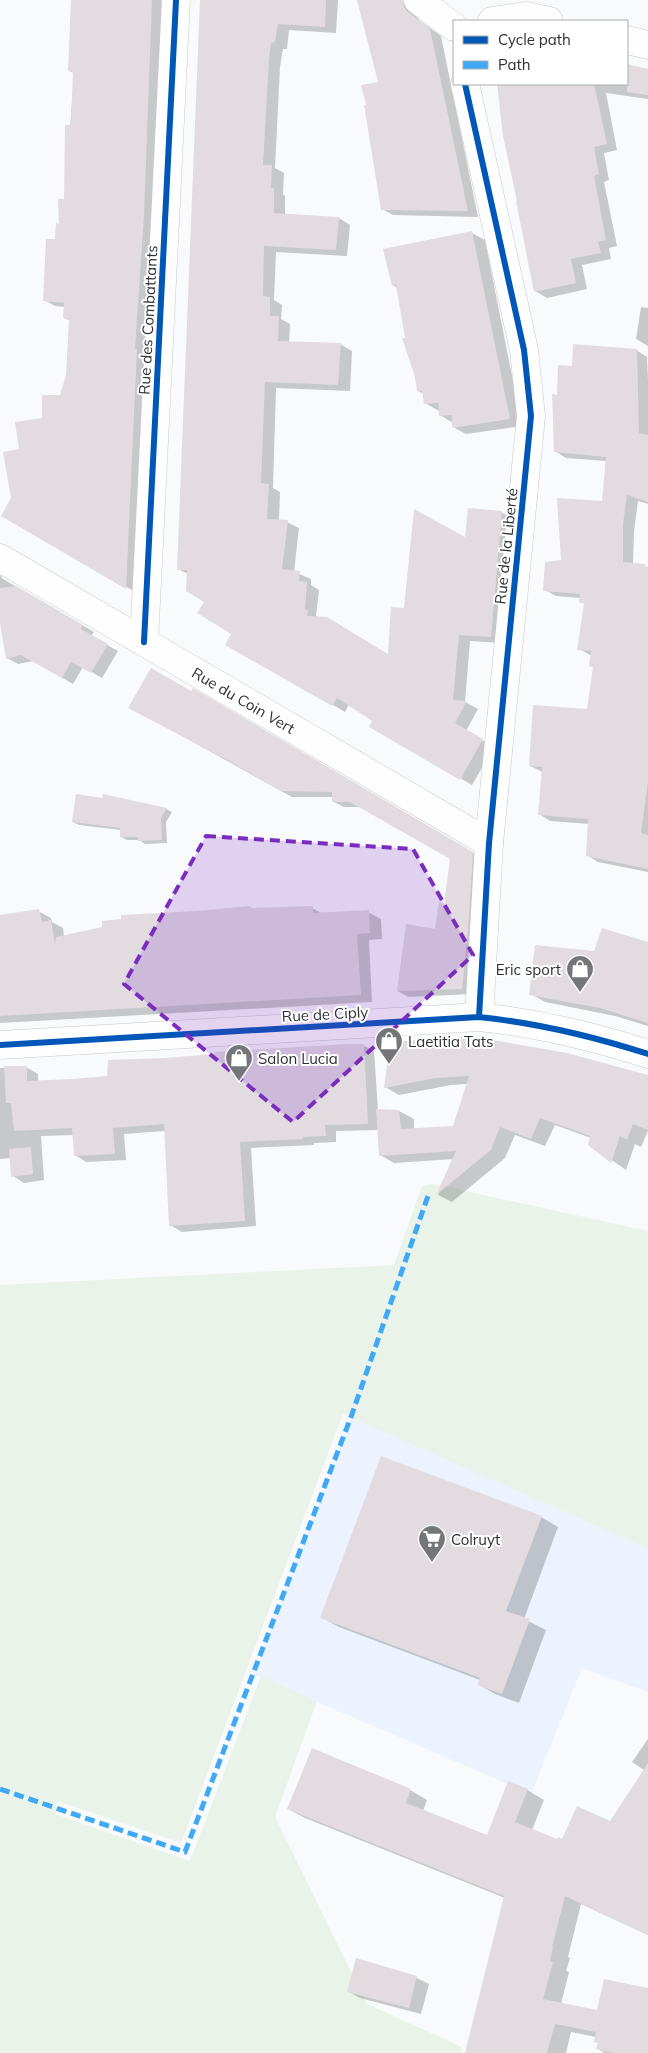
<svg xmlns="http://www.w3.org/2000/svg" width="648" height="2053" font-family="Mulish,sans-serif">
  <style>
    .built { fill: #edf3fe }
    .green { fill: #eaf3ea }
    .shadow { fill: #0003 }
    .building { fill: #e2dce0 }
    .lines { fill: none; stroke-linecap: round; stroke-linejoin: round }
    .minor-casing { stroke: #c7c9cc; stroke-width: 29 }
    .tertiary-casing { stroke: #c7c9cc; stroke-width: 29 }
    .minor { stroke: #fefeff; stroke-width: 28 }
    .tertiary { stroke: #fefeff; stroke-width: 28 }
    .quiet { stroke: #3fa9f5; stroke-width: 5; stroke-dasharray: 10 5; stroke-linecap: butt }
    .cycleway-casing { stroke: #fff; stroke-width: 9 }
    .cycleway { stroke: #0057b8; stroke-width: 6 }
    .marked { fill: #7b2cbf; fill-opacity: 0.2; stroke: #7b2cbf; stroke-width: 4; stroke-dasharray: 10 6; stroke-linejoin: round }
    .labels { text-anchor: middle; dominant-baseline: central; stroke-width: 4; stroke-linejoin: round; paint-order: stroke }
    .street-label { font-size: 15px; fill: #2d2f33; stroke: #fff }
    .poi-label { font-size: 15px; fill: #2d2f33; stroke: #fff; text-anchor: start }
  </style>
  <rect width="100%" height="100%" fill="#f8fafc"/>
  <!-- built -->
  <path class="built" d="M351,1417L648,1549V1692L582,1668L531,1794L253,1674Z"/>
  <!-- green -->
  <path class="green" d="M434,1184L648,1231V1549L343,1414L181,1843L57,1801L55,1814L190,1861L261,1676L317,1701L275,1817L367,2004L462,2047L461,2053H0V1285L394,1265L422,1186Z"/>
  <!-- shadow -->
  <path class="shadow" d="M83,0H162L137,593L3,515L12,498L21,450L61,397L67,375L71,321L64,318L65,307L55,306L44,300L65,200L74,73L69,71Z
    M202,0H338L336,33L289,30L287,49H283L280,67L275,168L284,173L283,194L285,196V215L339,218L350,225L347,256L276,252L274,300L282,305L281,319L290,324L289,343L340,344L352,351L350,391L276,388L273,488L280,492L279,521L287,522L299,528L294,572L311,579V585L319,590L316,616L389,656L405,609L466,539L501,512L513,519L502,643L470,641L465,702L478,709L466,731L494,747L472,785L371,727L374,720L349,704L345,712L227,644L233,634L206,601L188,574L178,569Z
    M358,0H400L414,10L419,20L441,36L478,217L393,215L382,209L379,83Z
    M627,66L648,70V99L606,93L617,150L604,153L609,180L604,182L617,246L609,248L611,259L582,265L587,289L547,298L535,291L498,84H627Z
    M472,233L485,240L522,426L466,434L453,427V423L440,415L439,411L425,403L424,394L418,391L397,288L393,285Z
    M641,307L648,308V346L636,339Z
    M636,350L647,357L648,380V504L638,501L634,531L633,564L648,567V872L598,862L587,855L589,824L550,821L539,814L543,772L530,766L588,710L594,668L591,666L592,656L579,649L585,604L581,602V598L556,596L545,590L603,502L606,461L566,458L555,451L558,396L573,367Z
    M0,575L3,579L94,632L91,636L118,651L102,678L83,667L73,684L33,661L18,664L7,658L0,620Z
    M193,690L483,859L472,994L408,997L398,991L436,930L445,905L451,858L361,807H344L334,802L333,797H292L130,707L191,693Z
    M103,799L166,809L172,812L166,822L167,843L145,844L139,840H127L121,837V830L79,825L73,822Z
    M250,907L253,909L312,908L323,914L368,912L381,919L382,939L369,940L372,1002L0,1023V917L38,911L51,918L52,922L63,928L64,936L198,912Z
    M648,947V1026L615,1016L545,1002L531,994L595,952Z
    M391,1043L648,1076V1131L641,1147L635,1144L626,1170L590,1145L591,1138L555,1125L545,1146L515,1135L505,1158L452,1202L438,1195L454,1159L394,1163L380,1155L378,1130L336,1131V1142L314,1143V1145L251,1148L256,1226L182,1232L170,1225L165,1131L124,1134L126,1160L86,1162L75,1155L74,1135L41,1136L44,1180L24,1183L13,1176L11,1158L0,1159V1068L26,1067L38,1074V1082L109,1077L164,1059L363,1045L374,1051L378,1110L399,1111L414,1119V1130L454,1127L467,1084L451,1085L399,1095L385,1087Z
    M541,1517L558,1527L524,1619L546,1630L519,1703L495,1694L478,1684L480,1680L339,1627L322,1618Z
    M648,1739V1935L581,1904L568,1957L570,1958L566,1971L569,1972L561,2004L598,2011L648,1989V2053H605L598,2049L599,2043L596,2037L571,2032L566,2053H467L505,1898L305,1818L288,1809L410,1790L427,1800L423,1811L487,1836L527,1790L544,1800L532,1830L557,1841H563L611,1822L644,1770L632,1762Z
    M356,1960L417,1978L429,1984L421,2014L360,1998L348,1991Z"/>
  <!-- building -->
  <path class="building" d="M71,0H152L144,215L135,349H137L126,589L1,516L11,498L3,452L19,449L15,422L42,418V395H60L66,375L69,319L63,318L64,303L43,301L46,239H55L56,223L59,224L58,199H64L65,125H71L73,72L68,71Z
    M200,0H326L325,27L278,24L275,42L271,43L269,60L263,165H272L271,188H274V213L339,217L336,250L264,246L263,296L270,297V316H279L278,341L341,343L338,385L265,382L261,483L269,484L267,519L288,520L282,569L300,571L299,581L307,582L305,610H308L307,616L327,617L388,654L391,607L404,608L414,509L465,537L468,508L502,511L491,637L459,635L453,700L467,701L455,723L483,739L460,780L369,727L372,721L337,698L332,706L225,645L231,634L197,613L204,602L186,591L187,570H177Z
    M357,0H403L404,7L408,12L430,29L468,211L381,210L364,105H366L361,85L378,82Z
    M627,64L648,69V95L627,92Z
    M497,84H594L607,144L594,147L599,174L594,176L606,240L598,242L601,253L571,259L576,283L534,292L516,201H517L503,136Z
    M472,231L510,419L452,428V415L439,416L438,403L424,404L422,391H417L415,377L402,338H405L396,285L392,286L383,249Z
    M573,344L637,349L639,433L648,435V502L627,495L623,524V562L645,564V566L648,567V782L641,833L648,835V869L586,856L588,819L538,815L542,767L529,766L533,705L587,709L593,667L589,666L591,651L577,650L584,603H579L580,594L543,591L545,562L561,560L557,498L602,501L606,457L554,452L552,394L557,395L558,365L572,366Z
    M16,586L83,625L81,629L108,644L91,673L71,662L62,678L21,655L6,659L0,623V588Z
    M151,668L191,691L193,688L473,852L468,930L462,989L397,991L406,924L435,929L439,902L444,904L450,859L350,802H332V792L281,791L231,762L128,708Z
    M76,794L102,798L103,794L167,808L161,818L162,840L138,841V837H120V828L72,822Z
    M251,906V908L313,906V913L369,910L370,933L357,934L361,995L0,1016V915L39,909L42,922L51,920L55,945L56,937L102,927V921L121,919V915L197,911Z
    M602,928L648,942V1023L600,1008L529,995L535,945L594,951Z
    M470,1036L567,1053L648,1075V1130L633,1124L627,1140L620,1136L611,1163L588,1145L590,1136L540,1118L531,1139L500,1127L491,1150L436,1195L456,1151L379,1156L376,1109L399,1110L401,1129L453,1126L469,1076L436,1078L384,1088L390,1042Z
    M347,1044H364L368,1124L325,1125L326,1136L303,1137V1139L240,1142L245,1221L169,1226L164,1124L113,1128L115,1154L74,1156L72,1128L14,1131L11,1103H6L4,1066H27V1081L72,1079L107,1076L108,1060L164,1058L215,1054V1052Z
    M31,1147L33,1174L11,1177L9,1149Z
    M381,1456L542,1516L506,1611L530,1619L502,1694L477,1685L480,1678L320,1618Z
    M312,1748L411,1789L406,1803L487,1835L508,1781L528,1789L515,1822L557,1839L558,1837L562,1839L577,1806L610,1821L648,1763V1935L565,1896L552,1947H553L550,1961L553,1962L543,1999L597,2010L604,1979L648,1988V2053H612L596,2049L598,2043L594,2042L596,2032L555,2024L547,2053H465L504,1896L287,1809Z
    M356,1958L417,1976L409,2008L347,1992Z"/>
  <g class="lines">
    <defs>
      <g id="minor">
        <path d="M418,0L454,27"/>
        <path d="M492,21L526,16L549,21"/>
        <path d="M627,40L648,45"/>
        <path d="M465,84L524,350L531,416L489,843L479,1017"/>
        <path id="s1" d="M0,558L489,843"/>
        <path d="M144,642L176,0"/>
      </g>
      <path id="tertiary" d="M0,1045L479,1017C537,1023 592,1036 648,1054"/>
    </defs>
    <!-- minor casing -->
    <use href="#minor" class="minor-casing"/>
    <!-- tertiary casing -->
    <use href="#tertiary" class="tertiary-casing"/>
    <!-- minor -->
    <use href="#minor" class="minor"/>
    <!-- tertiary -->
    <use href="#tertiary" class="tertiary"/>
    <!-- quiet -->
    <path class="quiet" d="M0,1789L185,1852L351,1417L428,1196"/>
    <defs>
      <path id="cycleway" d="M465,84L524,350L531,416L489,843L479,1017
        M144,642L176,0
        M0,1045L479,1017C537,1023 592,1036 648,1054"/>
    </defs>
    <!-- cycleway casing -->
    <use href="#cycleway" class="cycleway-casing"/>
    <!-- cycleway -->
    <use href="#cycleway" class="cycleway"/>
  </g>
  <!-- marked area -->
  <path class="marked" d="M206,836L413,849L473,955L293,1122L124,984Z"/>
  <!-- icons -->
  <defs>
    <symbol id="shop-pin" viewBox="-11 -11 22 30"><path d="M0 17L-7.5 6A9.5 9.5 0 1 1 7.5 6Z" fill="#747679" stroke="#fff"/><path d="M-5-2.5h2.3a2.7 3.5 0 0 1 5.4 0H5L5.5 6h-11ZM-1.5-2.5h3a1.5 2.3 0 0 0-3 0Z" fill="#fff"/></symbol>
    <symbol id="supermarket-pin" viewBox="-11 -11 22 30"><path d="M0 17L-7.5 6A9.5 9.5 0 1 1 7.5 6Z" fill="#747679" stroke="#fff"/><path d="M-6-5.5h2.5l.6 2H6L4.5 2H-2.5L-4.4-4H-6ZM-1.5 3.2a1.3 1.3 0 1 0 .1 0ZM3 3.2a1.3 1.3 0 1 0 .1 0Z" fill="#fff"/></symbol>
  </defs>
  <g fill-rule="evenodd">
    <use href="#shop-pin" x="564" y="953" width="32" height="43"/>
    <use href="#shop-pin" x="373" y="1025" width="32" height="43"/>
    <use href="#shop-pin" x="223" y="1042" width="32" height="43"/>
    <use href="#supermarket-pin" x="416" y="1523" width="32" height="43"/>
  </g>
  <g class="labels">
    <!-- street labels -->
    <g class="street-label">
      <text transform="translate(148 320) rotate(-87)">Rue des Combattants</text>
      <text transform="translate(506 546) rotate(-84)">Rue de la Liberté</text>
      <text stroke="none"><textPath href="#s1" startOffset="282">Rue du Coin Vert</textPath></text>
      <text transform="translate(325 1014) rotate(-3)">Rue de Ciply</text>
    </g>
    <!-- poi labels -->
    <g class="poi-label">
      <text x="561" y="969" text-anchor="end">Eric sport</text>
      <text x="408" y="1041">Laetitia Tats</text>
      <text x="258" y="1058">Salon Lucia</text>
      <text x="451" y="1539">Colruyt</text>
    </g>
  </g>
  <!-- legend -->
  <rect x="453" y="20" width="175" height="65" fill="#ffffff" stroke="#abacad"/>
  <rect x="463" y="36" width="25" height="8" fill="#0057b8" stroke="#abacad"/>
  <text x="498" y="45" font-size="15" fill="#2d2f33">Cycle path</text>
  <rect x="463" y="61" width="25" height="8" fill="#3fa9f5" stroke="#abacad"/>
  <text x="498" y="70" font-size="15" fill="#2d2f33">Path</text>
</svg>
